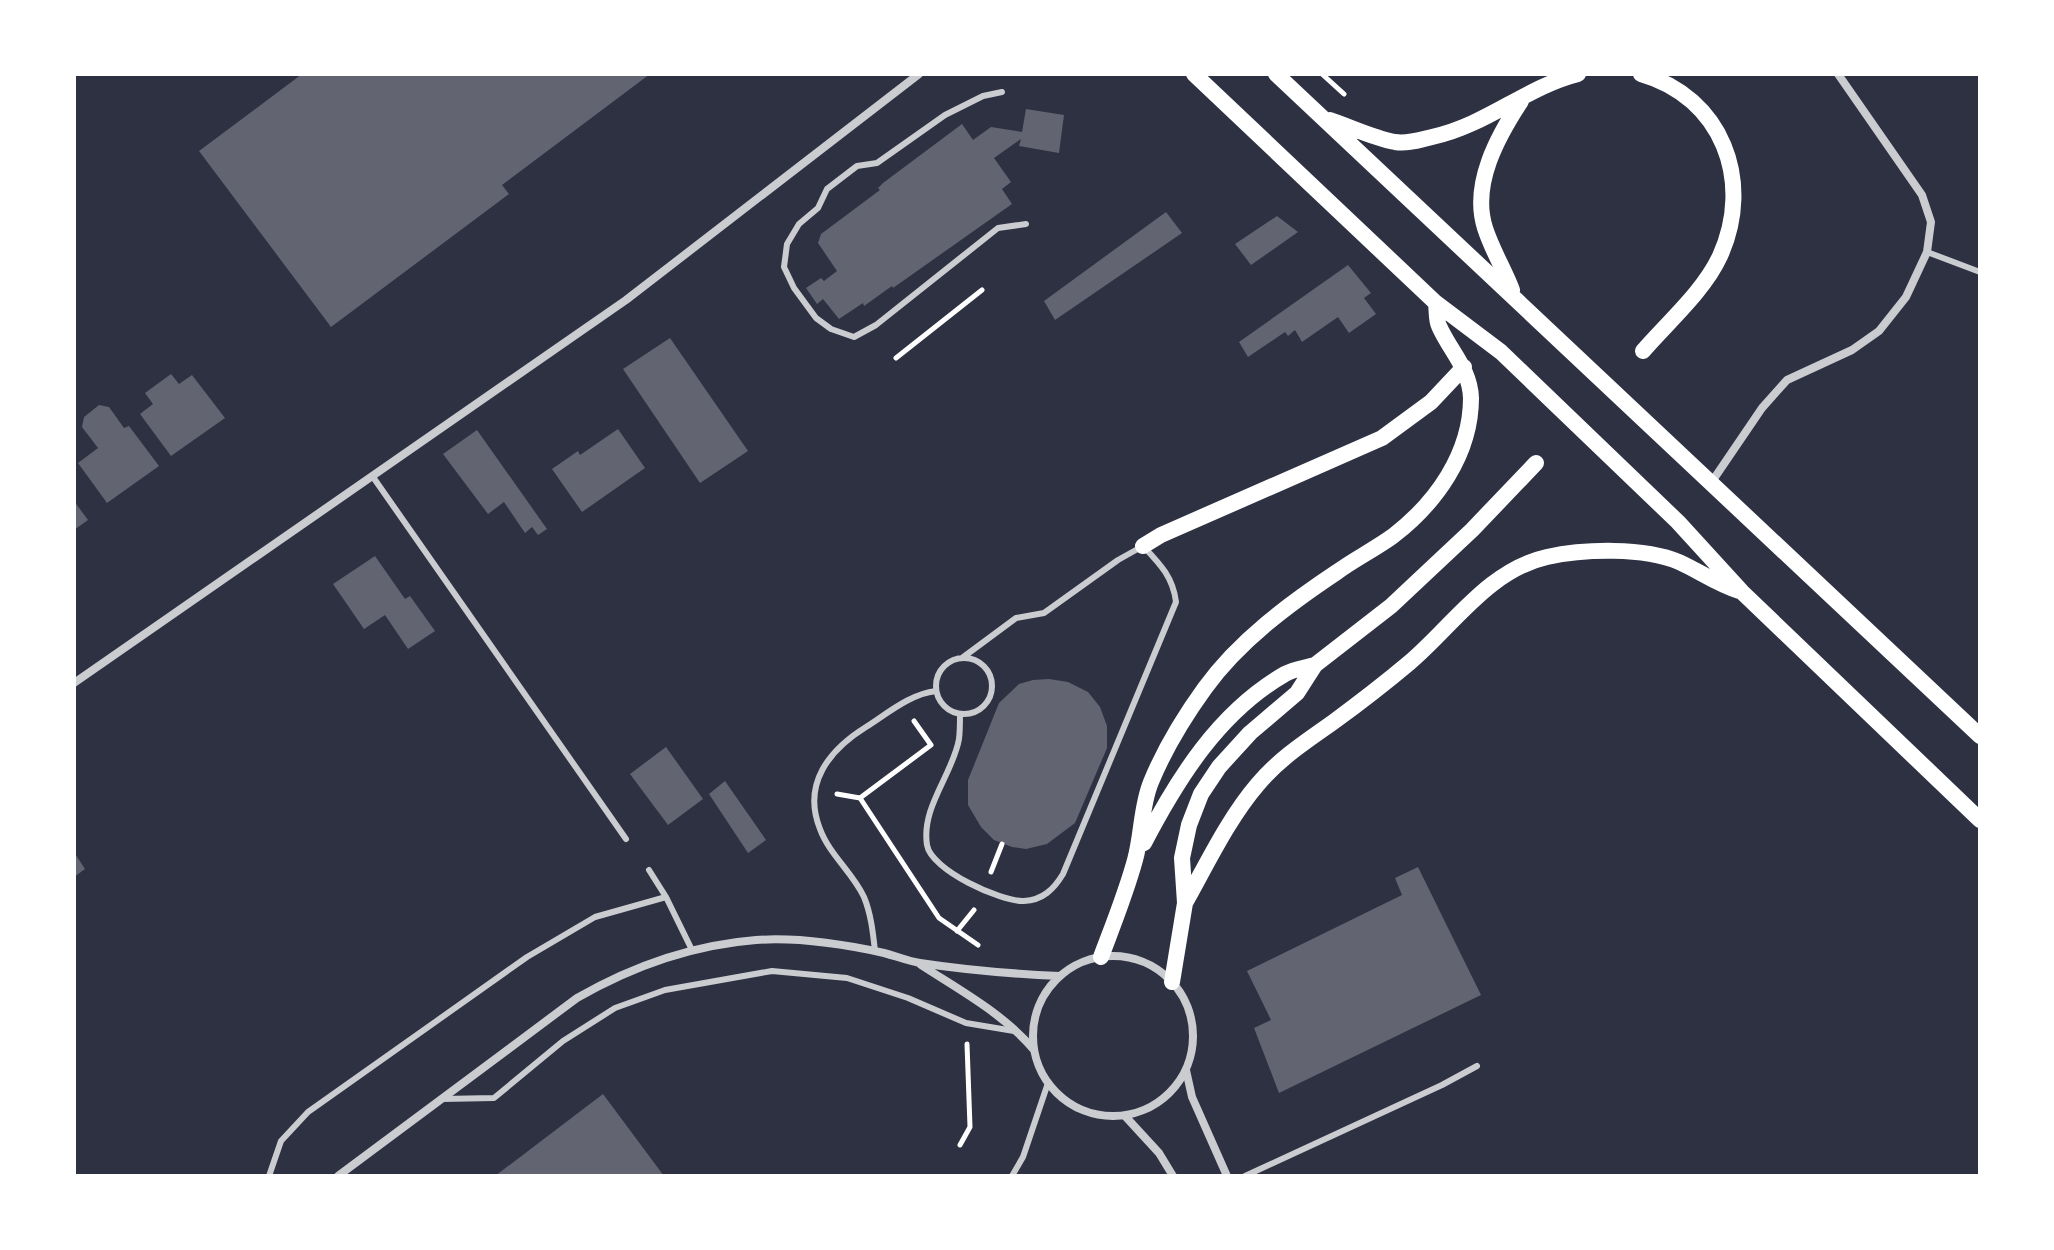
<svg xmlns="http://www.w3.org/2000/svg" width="2054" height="1250" font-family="'DM Sans',sans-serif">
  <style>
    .building { fill: #626471 }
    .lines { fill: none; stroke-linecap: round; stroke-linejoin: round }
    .path { stroke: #fff; stroke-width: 5 }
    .service { stroke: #caccd0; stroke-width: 6 }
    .minor { stroke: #caccd0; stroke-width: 8 }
    .secondary { stroke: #fff; stroke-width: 16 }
  </style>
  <rect width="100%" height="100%" fill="#2d3142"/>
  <!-- building -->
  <path class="building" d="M302,74H650L502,185L509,194L331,327L199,151Z
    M1026,109L1064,115L1059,153L1019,146L1021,139L994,158L1011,182L1002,189L1012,204L893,288L892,286L864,306L863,303L839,319L823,299L817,304L806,288L821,278L824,281L837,271L818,243L821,234L880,190L878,188L883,183L962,124L973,140L991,127L1022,132Z
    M1166,212L1182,233L1055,320L1044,301Z
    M1277,216L1298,232L1251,265L1235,244Z
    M1348,265L1371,293L1364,298L1376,314L1349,333L1338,317L1302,342L1295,330L1288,336L1285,332L1248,357L1239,342Z
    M670,338L748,451L700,483L623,369Z
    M171,374L179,384L192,375L225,418L171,456L140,414L153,404L145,393Z
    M99,405L109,407L124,428L129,426L159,466L107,503L78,463L98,448L82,427L84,417Z
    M618,429L645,468L582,512L552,469L578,451L580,455Z
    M477,430L547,529L538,535L532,527L525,533L504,502L488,514L443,454Z
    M74,501L88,520L74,530Z
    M375,556L405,599L410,596L435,631L408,649L385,615L364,629L333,584Z
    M1049,679L1068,682L1088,692L1100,707L1107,726V748L1075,823L1047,844L1026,849L1012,847L994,840L981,827L968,805V780L999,703L1019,684L1033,680Z
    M666,747L703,799L668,825L630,774Z
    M725,781L766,840L748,853L709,794Z
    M74,852L85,869L74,877Z
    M1418,867L1481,995L1279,1093L1254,1028L1271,1020L1247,971L1402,895L1395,878Z
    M603,1094L664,1176H495Z"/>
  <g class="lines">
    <!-- path -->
    <path class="path" d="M1322,74L1344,94
      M896,358L982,290
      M837,794L860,798L931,745L914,721
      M860,798L939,918L978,945
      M991,872L1002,844
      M957,931L974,910
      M960,1145L970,1127L967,1044"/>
    <!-- service -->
    <path class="service" d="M1002,92L983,96L945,115L877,163L857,166L827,189L818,208L799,224L787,244L784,267L794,288L816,318L831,329L854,337L876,325L998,228L1026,224
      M1927,252L1980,272
      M373,477L626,839
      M936 686a28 28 0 1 1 56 0a28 28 0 1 1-56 0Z
      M960,714C960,722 960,731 959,739C953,774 921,807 927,845C931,870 1001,902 1024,901C1043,900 1054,889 1063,874L1176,602C1173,577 1160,564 1143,546L1118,560L1044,613L1016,618L962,658
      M649,870L666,897L692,950
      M875,951C873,933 871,914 864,897C853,873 829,854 820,829C802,784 829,750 866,727C888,713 910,694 936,691
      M442,1099L494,1098L563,1041L615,1008L665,990L772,971L847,978L908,998L966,1023L1014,1031
      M269,1176L281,1141L308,1112L527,957L595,917L666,897
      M1012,1176L1023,1157L1048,1083
      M1245,1176L1442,1085L1477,1066"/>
    <!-- minor -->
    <path class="minor" d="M1711,483L1762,408L1787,380L1852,350L1879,331L1906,297L1927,252L1931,222L1922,195L1838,74
      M74,683L626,300L919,74
      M1033 1036a80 80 0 1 1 160 0a80 80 0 1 1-160 0Z
      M921,965C961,991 1004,1014 1034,1050
      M1186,1070L1192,1097L1227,1176
      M1125,1116L1159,1153L1173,1176
      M338,1176L577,998C633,966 691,945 756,940C798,937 843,944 884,953C896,956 908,961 920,963C966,970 1014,974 1060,976"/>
    <!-- secondary -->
    <path class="secondary" d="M1194,74L1436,303L1501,352L1678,522L1742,592L1980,820
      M1276,74L1980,736
      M1641,74C1722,97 1754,181 1720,256C1704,291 1668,322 1643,351
      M1330,120C1351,127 1373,138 1395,142C1408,144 1419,140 1432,137C1487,125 1526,87 1578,74
      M1512,290C1504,269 1492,250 1485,228C1471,184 1498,136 1521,101
      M1143,546L1161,535L1382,438L1431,402L1464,367
      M1144,843C1178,778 1219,712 1285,674C1294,669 1305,668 1315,665
      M1185,903C1207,864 1228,819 1258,784C1279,759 1305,742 1332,723C1358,704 1384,684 1409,663C1452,627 1488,570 1547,557C1584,549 1644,547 1679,562C1699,571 1717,584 1739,591
      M1101,957C1113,925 1126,893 1135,860C1142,835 1141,806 1151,782C1165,748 1184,717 1205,688C1239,641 1289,604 1337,572C1355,559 1375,549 1393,536C1436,503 1471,454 1471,398C1470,369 1450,351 1439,326C1436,320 1437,310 1436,303
      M1172,982L1185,903L1182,858L1189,825L1201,794L1219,767L1250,733L1297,693L1315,665L1391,606L1472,530L1536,463"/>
  </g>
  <!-- border -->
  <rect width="2054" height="1250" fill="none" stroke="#ffffff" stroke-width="152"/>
</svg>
